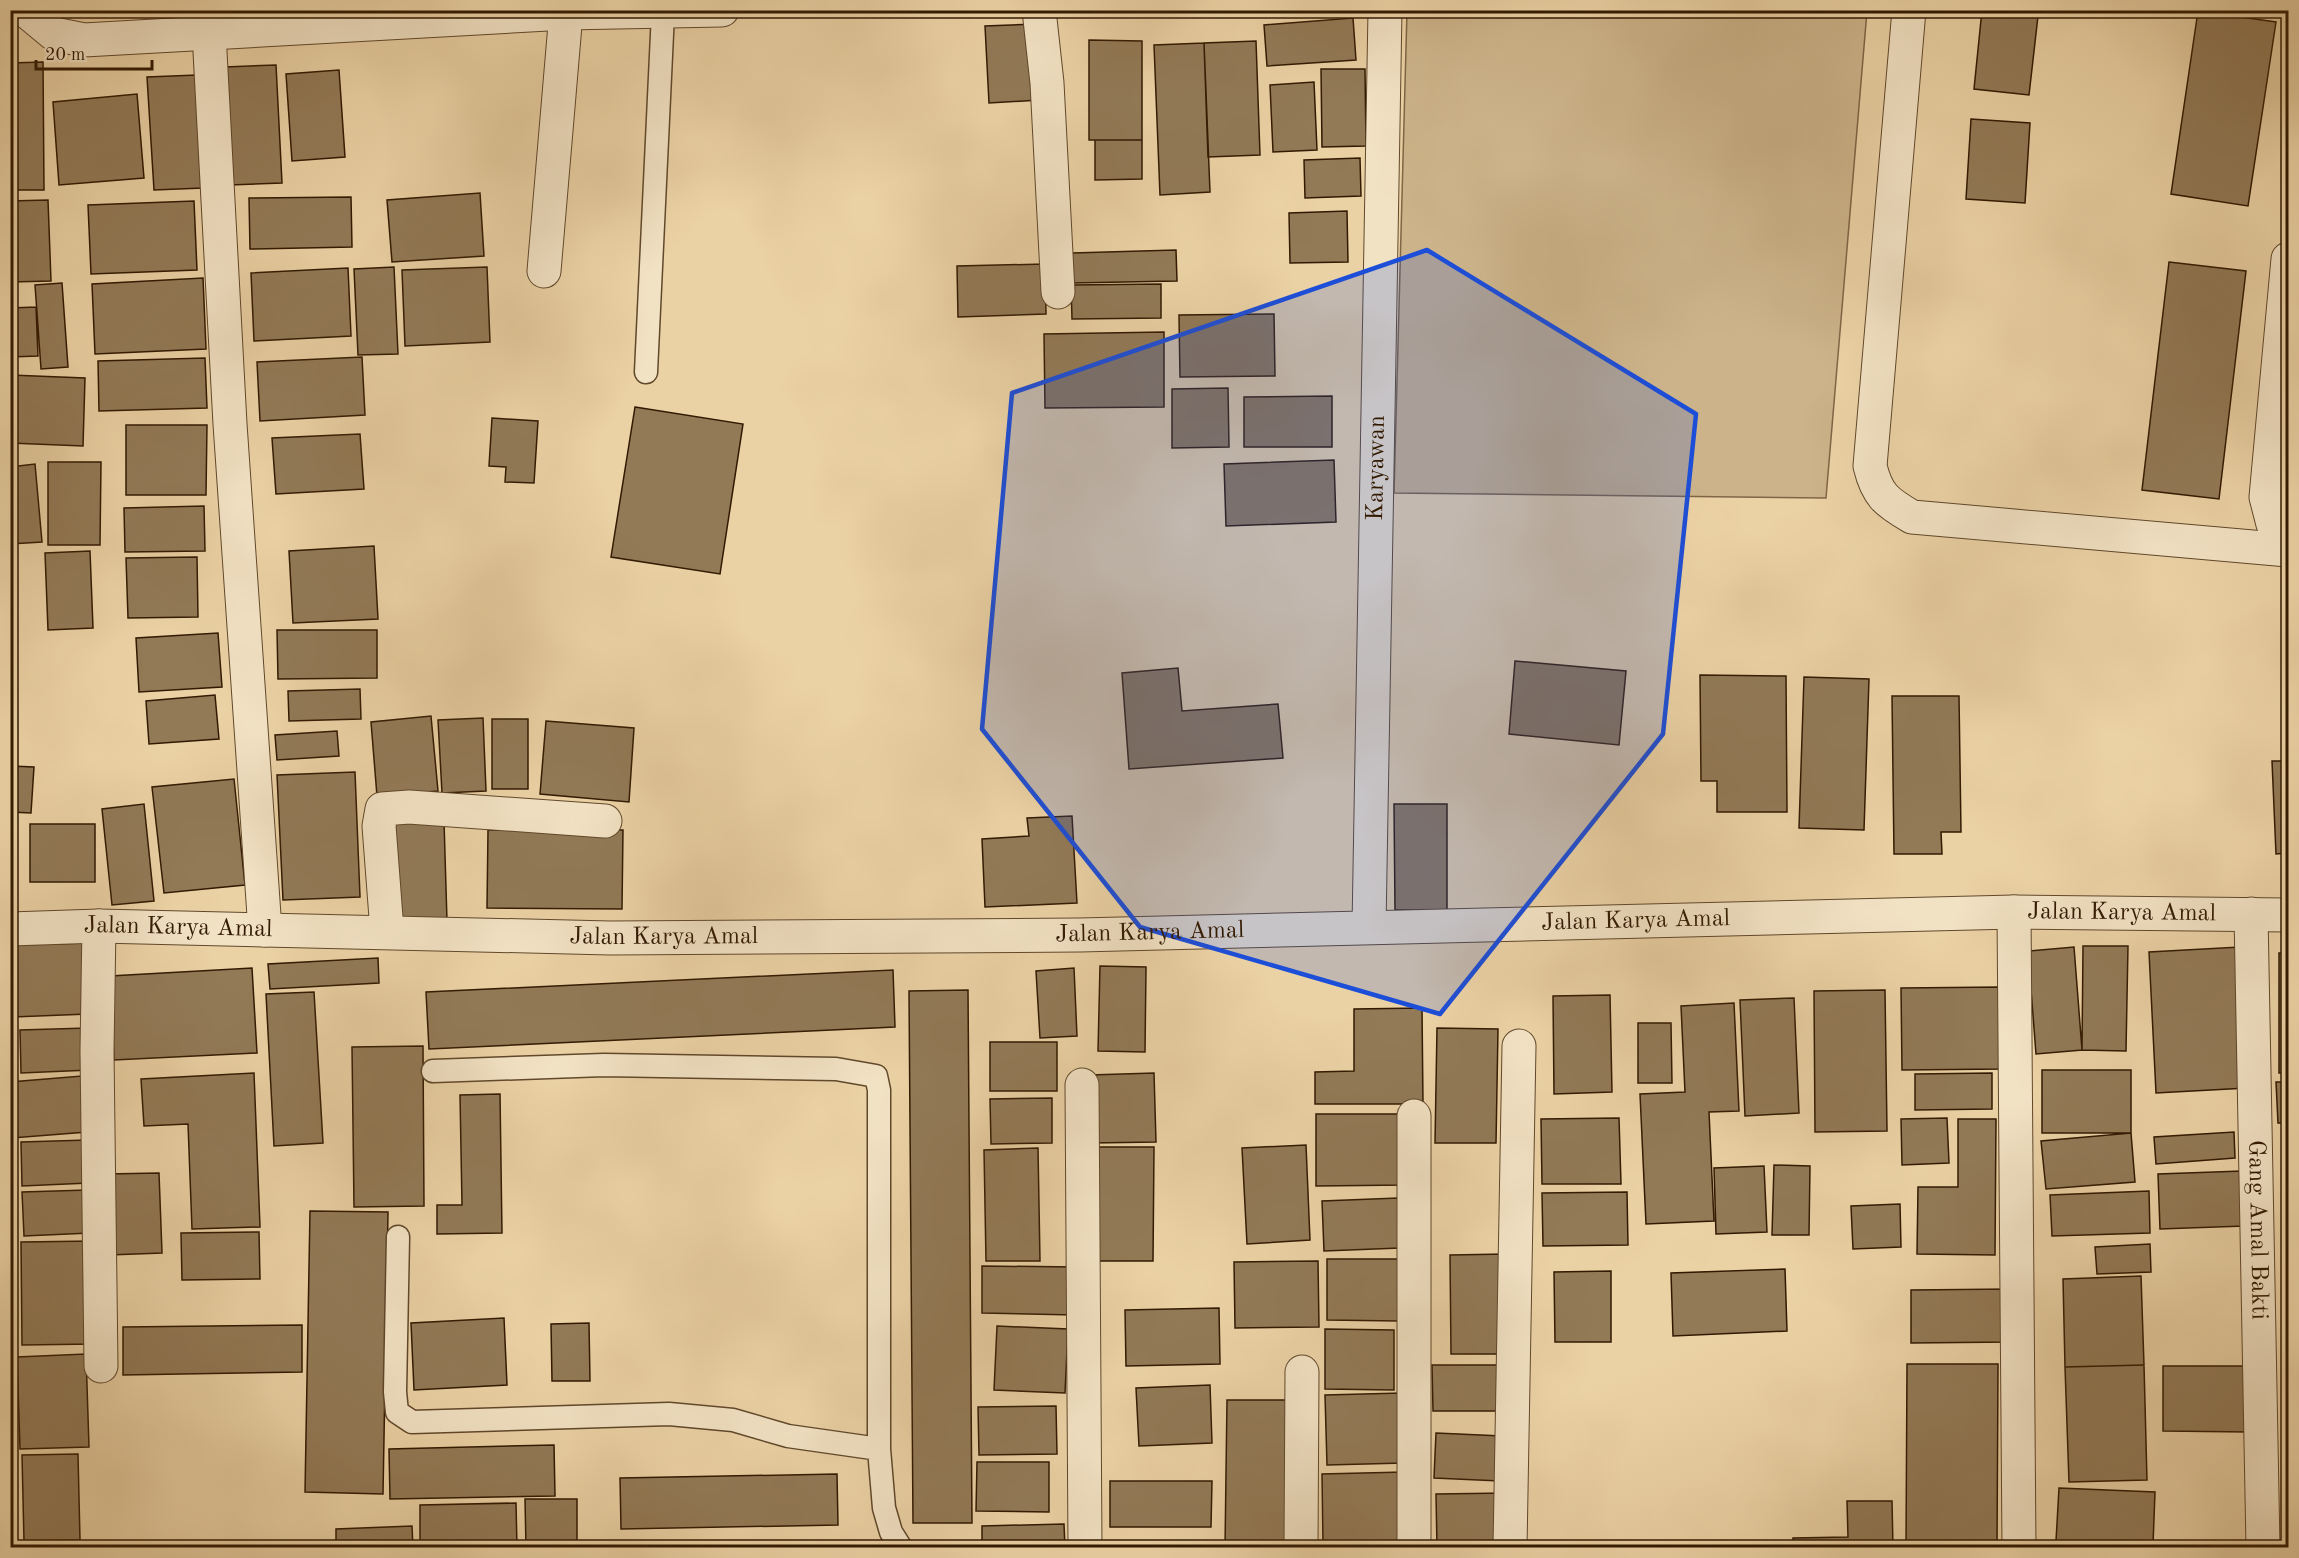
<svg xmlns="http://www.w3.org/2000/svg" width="2299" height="1558" font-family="'Old Standard TT',serif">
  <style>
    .green { fill: #ccb389; stroke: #7f6646; stroke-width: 1.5 }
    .building { fill: #927a57; stroke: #321a02; stroke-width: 1.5 }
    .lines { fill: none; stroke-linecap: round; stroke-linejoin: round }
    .service-casing { stroke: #60482b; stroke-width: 25 }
    .minor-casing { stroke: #60482b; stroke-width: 35 }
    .service { stroke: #f2e2c4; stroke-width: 22 }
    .minor { stroke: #f2e2c4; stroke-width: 33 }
    .marked { fill: #1d4ed8; fill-opacity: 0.2; stroke: #1d4ed8; stroke-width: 4.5; stroke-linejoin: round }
    .labels { text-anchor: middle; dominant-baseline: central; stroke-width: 4.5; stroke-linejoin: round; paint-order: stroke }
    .street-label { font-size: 24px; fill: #321a02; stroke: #f2e2c4 }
  </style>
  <rect width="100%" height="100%" fill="#ebd2a5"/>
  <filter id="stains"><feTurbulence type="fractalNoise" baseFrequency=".00333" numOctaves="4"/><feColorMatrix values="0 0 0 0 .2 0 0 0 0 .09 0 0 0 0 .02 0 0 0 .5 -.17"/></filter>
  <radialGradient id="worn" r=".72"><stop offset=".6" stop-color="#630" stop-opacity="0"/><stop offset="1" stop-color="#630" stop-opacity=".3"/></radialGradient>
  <!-- green -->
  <path class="green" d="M1407,11H1867L1826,498L1394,493Z"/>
  <!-- building -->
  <path class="building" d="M1982,10L2038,16L2029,95L1974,89Z
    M2198,11L2276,22L2248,206L2171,194Z
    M1353,18L1356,60L1267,66L1264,25Z
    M1036,24L1039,100L989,103L985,26Z
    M1089,40L1142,41V140H1089Z
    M1256,41L1260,155L1208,157L1204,43Z
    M1204,43L1210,192L1160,195L1154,45Z
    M43,62L44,190H10V63Z
    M276,65L282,183L230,185L225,67Z
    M1321,69H1365L1366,146L1322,147Z
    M339,70L345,157L292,161L286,74Z
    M197,75L203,188L154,190L147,77Z
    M1314,82L1317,150L1273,152L1270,85Z
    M137,94L144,178L59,185L53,102Z
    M1971,119L2030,123L2025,203L1966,199Z
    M1095,140H1142V179L1095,180Z
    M1360,158L1361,196L1305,198L1304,160Z
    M480,193L484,256L392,262L387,200Z
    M351,197L352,247L250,249L249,198Z
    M48,200L51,281L10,282V201Z
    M194,201L197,270L91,274L88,205Z
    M1347,211L1348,262L1290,263L1289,213Z
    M1176,250L1177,281L1072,283V253Z
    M2169,262L2246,271L2219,499L2142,490Z
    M1045,264L1046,314L958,317L957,266Z
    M394,267L398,354L358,355L354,269Z
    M487,267L490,342L405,346L402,270Z
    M348,268L351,336L254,341L251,273Z
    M203,278L206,349L95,354L92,284Z
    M62,283L68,367L41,369L35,285Z
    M1161,284V318L1072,319L1071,285Z
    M36,307L38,356L10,357V308Z
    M1274,314L1275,376L1180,377L1179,315Z
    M1164,332V407L1045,408L1044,334Z
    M362,357L365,415L260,421L257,362Z
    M205,358L207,408L99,411L98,361Z
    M10,375L85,378L83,446L10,443Z
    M1228,388L1229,447L1172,448V389Z
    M1332,396V447H1244V397Z
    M635,407L743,424L720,574L611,557Z
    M492,418L538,421L534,483L505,482L506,467L489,466Z
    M126,425H207L206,495H126Z
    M360,434L364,489L276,494L272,438Z
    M1334,460L1336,522L1226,526L1224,464Z
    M48,462H101L100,545H48Z
    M35,464L42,542L10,544V467Z
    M204,506L205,551L125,552L124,508Z
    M374,546L378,619L293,623L289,551Z
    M90,551L93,628L48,630L45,553Z
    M197,557L198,617L128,618L126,558Z
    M277,630H377V678L278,679Z
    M218,633L222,687L139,692L136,638Z
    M1515,661L1626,671L1619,745L1509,734Z
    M1178,668L1182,711L1278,704L1283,758L1129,769L1122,673Z
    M1700,675L1786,676L1787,812H1717V781H1701Z
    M1804,677L1869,679L1864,830L1799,828Z
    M360,689L361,719L289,721L288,691Z
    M215,695L219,739L149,744L146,701Z
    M1892,696H1959L1961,832H1941L1942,854H1894Z
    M431,716L438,791L377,796L371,722Z
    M483,718L486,791L442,793L438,720Z
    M492,719H528V789H492Z
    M546,721L634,728L629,802L540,794Z
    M337,731L339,756L277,760L275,735Z
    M2272,761H2288V853L2276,854Z
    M10,766L34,767L31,813L10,812Z
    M355,772L360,897L283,900L277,775Z
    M234,779L245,885L164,893L152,787Z
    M144,804L154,901L112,905L102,809Z
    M1394,804H1447V910H1395Z
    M1072,816L1077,903L985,907L982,839L1029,836L1027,818Z
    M16,820L17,908H10V821Z
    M444,821L447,921L397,922L394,823Z
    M30,824H95V882H30Z
    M488,830H623L622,909L487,908Z
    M86,943L88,1014L13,1017L10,945Z
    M2083,946H2128L2126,1051L2082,1050Z
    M2074,947L2082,1050L2036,1054L2028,951Z
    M2240,947L2247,1088L2156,1093L2149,952Z
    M2279,953H2288V1073H2279Z
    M378,958L379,983L270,989L268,964Z
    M1100,966L1146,967L1145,1052L1098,1051Z
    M252,968L257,1053L114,1060L110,976Z
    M1074,968L1077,1036L1040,1038L1036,971Z
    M893,970L895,1027L429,1049L426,992Z
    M2001,987L2002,1069L1902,1070L1901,988Z
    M968,990L972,1523H913L909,991Z
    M1885,990L1887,1131L1815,1132L1814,991Z
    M314,992L323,1143L274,1146L266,994Z
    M1610,995L1612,1092L1554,1094L1553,996Z
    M1794,998L1799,1113L1745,1116L1740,1000Z
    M1734,1003L1739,1111L1709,1112L1714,1221L1646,1224L1640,1094L1685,1092L1681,1006Z
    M1422,1008L1423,1104H1315V1072L1354,1071V1009Z
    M1638,1023H1671L1672,1083H1638Z
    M88,1028L90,1070L21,1073L20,1030Z
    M1437,1028L1498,1029L1496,1143H1435Z
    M990,1042H1057V1091H990Z
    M423,1046L424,1206L354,1207L352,1047Z
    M2042,1070H2131V1133H2042Z
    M254,1073L260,1227L192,1229L188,1124L144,1126L141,1079Z
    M1154,1073L1156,1142L1092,1143L1090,1075Z
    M1992,1073V1109L1915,1110V1074Z
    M82,1076L87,1132L12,1138L10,1082Z
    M2276,1082H2288V1123H2278Z
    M500,1094L502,1233L437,1234V1205H462L460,1095Z
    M1052,1098V1143L991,1144L990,1099Z
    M1316,1114H1406V1185L1316,1186Z
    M1619,1118L1621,1184H1542L1541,1119Z
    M1947,1118L1949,1163L1902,1165L1901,1119Z
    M1958,1119H1996L1995,1255L1917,1254L1918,1187H1958Z
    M2234,1132L2235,1158L2156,1164L2154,1137Z
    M2131,1133L2135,1182L2046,1189L2041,1141Z
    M88,1140L89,1183L22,1186L21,1142Z
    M1306,1145L1310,1240L1247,1244L1242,1148Z
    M1095,1147H1154L1153,1261H1094Z
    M1038,1148L1040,1261H986L984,1150Z
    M1774,1165L1810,1166L1809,1235H1772Z
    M1764,1166L1767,1232L1716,1234L1714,1168Z
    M2242,1171L2244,1226L2160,1229L2158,1174Z
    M159,1173L162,1253L109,1255L106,1174Z
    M88,1190L90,1233L24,1236L22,1192Z
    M2149,1191L2150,1233L2052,1236L2050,1195Z
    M1627,1192L1628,1245L1543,1246L1542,1193Z
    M1398,1198L1400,1248L1324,1251L1322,1201Z
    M1900,1204L1901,1247L1853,1249L1851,1206Z
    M310,1211L388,1212L383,1494L305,1492Z
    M259,1232L260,1279L182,1280L181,1233Z
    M94,1241V1344L22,1345L21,1242Z
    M2150,1244L2151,1272L2097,1274L2095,1247Z
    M1507,1254L1508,1354H1451L1450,1255Z
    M1327,1259H1399V1321L1327,1320Z
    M1318,1261L1319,1327L1235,1328L1234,1262Z
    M982,1266L1076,1267L1075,1315L982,1313Z
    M1785,1269L1787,1331L1673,1336L1671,1273Z
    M1611,1271V1342H1555L1554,1272Z
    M2141,1276L2144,1365L2065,1367L2063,1279Z
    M2010,1289L2011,1342L1911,1343V1290Z
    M1219,1308L1220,1364L1126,1366L1125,1310Z
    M504,1318L507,1385L414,1390L411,1323Z
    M589,1323L590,1381H552L551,1324Z
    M302,1325V1372L123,1375V1327Z
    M997,1326L1068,1329L1065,1393L994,1390Z
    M1325,1329L1394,1330V1390L1325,1389Z
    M86,1354L89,1447L20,1449L17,1357Z
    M1907,1364H1998L1997,1548H1906Z
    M1432,1365H1499V1411H1433Z
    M2144,1365L2147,1480L2069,1482L2065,1367Z
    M2163,1366H2248V1432L2163,1431Z
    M1210,1385L1212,1443L1139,1446L1136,1388Z
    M1402,1393L1404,1463L1327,1465L1325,1395Z
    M1227,1400H1290L1288,1548H1225Z
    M1056,1406L1057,1454L979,1455L978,1407Z
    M1436,1433L1502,1436L1500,1481L1434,1478Z
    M554,1445L555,1496L390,1499L389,1449Z
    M78,1454L80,1540L24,1541L22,1455Z
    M977,1462H1049V1512L976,1511Z
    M1404,1472L1405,1543L1323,1544L1322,1474Z
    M837,1474L838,1525L621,1529L620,1478Z
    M1110,1481H1212L1211,1527H1110Z
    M2059,1488L2155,1492L2153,1545L2056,1541Z
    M1507,1493L1508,1548H1437L1436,1494Z
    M525,1499H577V1548H526Z
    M1847,1501H1892L1893,1548H1793V1538L1848,1537Z
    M516,1503L517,1548H420V1505Z
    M1064,1524L1065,1548H982V1526Z
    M412,1526L413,1548H336V1529Z
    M732,1544V1548H682V1545Z
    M632,1546H666V1548H632Z
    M1633,1547H1706L1633,1548Z"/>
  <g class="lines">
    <defs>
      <path id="service" d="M646,372L663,13
        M433,1071L604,1065L836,1069L876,1076L879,1090V1449L884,1508L891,1532L901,1548
        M398,1237L395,1392L397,1412L412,1422L669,1414L733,1420L788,1436L879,1449"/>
      <g id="minor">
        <path d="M25,10L54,34L84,40L566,13L722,10"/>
        <path d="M1039,10L1047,83L1058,292"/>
        <path d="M1909,10L1870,466C1877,495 1886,502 1912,517L2288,550"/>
        <path d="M209,33L230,424L265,930"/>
        <path d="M2288,259L2266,497L2273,524L2288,544"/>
        <path d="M544,271L566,13"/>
        <path d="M2014,912L2019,1548"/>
        <path id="s1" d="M2251,914L2263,1548"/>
        <path d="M99,926L97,1051L101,1366"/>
        <path id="s2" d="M1369,927L1385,10"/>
        <path id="s3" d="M10,929L99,926L610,938L1080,935L2014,912L2288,915"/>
        <path d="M387,931L379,826L382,809L409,807L605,821"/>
        <path d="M1082,1085L1085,1548"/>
        <path d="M1414,1116V1548"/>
        <path d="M1301,1548L1302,1372"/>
        <path d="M1510,1548L1519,1046"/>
      </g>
    </defs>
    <!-- service casing -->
    <use href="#service" class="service-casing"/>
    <!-- minor casing -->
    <use href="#minor" class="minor-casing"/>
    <!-- service -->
    <use href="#service" class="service"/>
    <!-- minor -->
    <use href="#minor" class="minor"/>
  </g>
  <!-- marked area -->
  <path class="marked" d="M1427,250L1696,414L1663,734L1440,1014L1140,927L982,729L1012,393Z"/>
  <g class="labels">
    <!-- street labels -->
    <g class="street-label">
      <text stroke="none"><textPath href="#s2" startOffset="459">Karyawan</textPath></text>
      <text stroke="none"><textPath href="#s3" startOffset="2112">Jalan Karya Amal</textPath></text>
      <text stroke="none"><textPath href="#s3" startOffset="1626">Jalan Karya Amal</textPath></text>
      <text stroke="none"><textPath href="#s3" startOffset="168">Jalan Karya Amal</textPath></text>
      <text stroke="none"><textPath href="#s3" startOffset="1140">Jalan Karya Amal</textPath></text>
      <text stroke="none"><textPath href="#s3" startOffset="654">Jalan Karya Amal</textPath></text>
      <text stroke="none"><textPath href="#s1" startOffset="316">Gang Amal Bakti</textPath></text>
    </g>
  </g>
  <!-- margin -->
  <rect width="2299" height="1558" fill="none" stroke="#ebd2a5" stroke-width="36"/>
  <rect x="12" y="12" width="2275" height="1534" fill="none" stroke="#321a02" stroke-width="3"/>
  <rect x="18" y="18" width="2263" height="1522" fill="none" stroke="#321a02" stroke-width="1.5"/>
  <!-- scale -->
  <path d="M36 60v9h116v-9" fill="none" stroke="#321a02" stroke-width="3"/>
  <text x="45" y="60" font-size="18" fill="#321a02" stroke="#f2e2c4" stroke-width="4.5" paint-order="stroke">20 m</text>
  <rect width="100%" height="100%" filter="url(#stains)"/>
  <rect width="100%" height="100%" fill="url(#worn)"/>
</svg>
